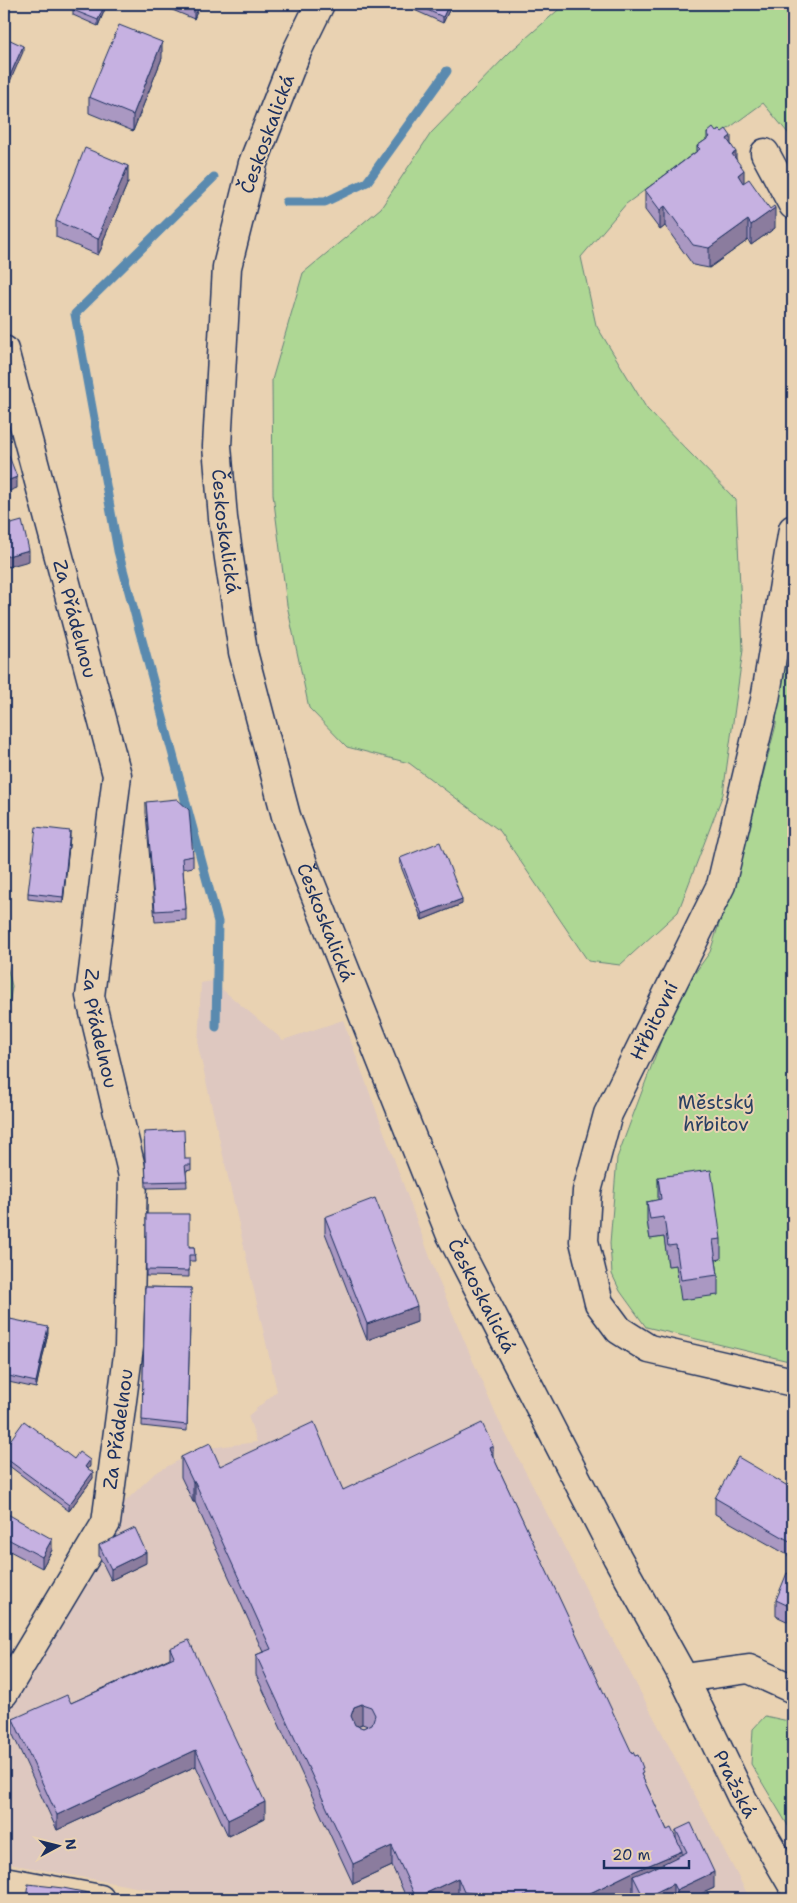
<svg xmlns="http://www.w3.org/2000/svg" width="797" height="1903" font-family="'Shantell Sans',sans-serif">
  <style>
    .built { fill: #dec8c0 }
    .green { fill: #aed794; stroke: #648379; fill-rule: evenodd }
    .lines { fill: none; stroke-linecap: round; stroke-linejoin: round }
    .stream { stroke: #5a8aaf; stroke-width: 9 }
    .minor-casing { stroke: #1b2f5e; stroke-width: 31 }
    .major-casing { stroke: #1b2f5e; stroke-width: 31 }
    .minor { stroke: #e9d2b2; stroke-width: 28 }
    .major { stroke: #e9d2b2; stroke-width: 28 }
    .wall { fill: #aa98c2; stroke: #1b2f5e; fill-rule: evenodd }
    .shaded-wall { fill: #8b7c9e; stroke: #1b2f5e }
    .building { fill: #c6b1e1; stroke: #1b2f5e; fill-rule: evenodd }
    .labels { text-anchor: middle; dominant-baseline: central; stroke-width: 4; stroke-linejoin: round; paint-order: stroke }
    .street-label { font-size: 19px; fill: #1b2f5e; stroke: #e9d2b2 }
    .park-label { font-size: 19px; fill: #2a4063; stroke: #e9d2b2 }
  </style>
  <rect width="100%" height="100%" fill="#e9d2b2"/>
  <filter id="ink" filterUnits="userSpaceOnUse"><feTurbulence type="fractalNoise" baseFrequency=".02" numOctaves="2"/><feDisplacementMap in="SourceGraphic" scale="10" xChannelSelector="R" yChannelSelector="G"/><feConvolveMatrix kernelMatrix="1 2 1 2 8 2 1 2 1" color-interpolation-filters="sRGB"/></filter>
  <g filter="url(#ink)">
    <!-- built -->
    <path class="built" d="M212,981L283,1040L343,1020L438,1279L496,1415L588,1593L750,1899H201L4,1863V1697L115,1511L155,1473L200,1449L257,1442L248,1416L277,1391L198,1046L201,983Z"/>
    <!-- green -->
    <path class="green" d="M565,4H793V139L763,103L626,204L581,257L596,325L647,409L736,500L743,650L723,794L678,912L620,965L588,961L500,831L409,763L347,747L309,708L287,605L273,494L272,380L303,273L381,208L431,133L510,52Z
      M793,581V1362L646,1327L620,1291L612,1274L610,1243L617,1158L671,1014L682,991L710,952L746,840L776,725L778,689ZM661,1219L718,1295L676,1265L668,1266L664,1237L650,1239L647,1222Z
      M4,954L12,986L4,1038Z
      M765,1716L793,1722V1834L751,1764L753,1729Z"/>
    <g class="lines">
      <!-- stream -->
      <path class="stream" d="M214,177L75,314L118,551L218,922L216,1027
        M286,202H325L367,182L447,71"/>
      <defs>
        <g id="minor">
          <path d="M765,153L793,205"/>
          <path id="s1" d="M4,350L117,775L90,996L133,1176L129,1347L106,1523L4,1693"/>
          <path d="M793,529L765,700L721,885L608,1114L587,1191L584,1241L599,1303L619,1330L649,1349L793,1382"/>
          <path d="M684,1678L749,1669L793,1689"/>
          <path d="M4,1881L100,1899"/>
        </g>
        <g id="major">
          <path id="s2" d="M320,4L297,51L253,163L227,267L217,446L223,518L243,652L286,816L305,869L450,1233L617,1557L684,1678L743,1800L793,1886"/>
        </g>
      </defs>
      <!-- minor casing -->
      <use href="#minor" class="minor-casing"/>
      <!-- major casing -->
      <use href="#major" class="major-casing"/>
      <!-- minor -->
      <use href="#minor" class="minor"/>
      <!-- major -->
      <use href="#major" class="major"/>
    </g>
    <!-- wall -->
    <path class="wall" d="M107,4L98,26L73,15V10Z
      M158,4H200L194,19Z
      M401,4H452L443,23Z
      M162,58L133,131L89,113V97Z
      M716,132L731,144L744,183L775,228L751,245L748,240L709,268L693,265L665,226L660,230L645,210V190L697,151V146L707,139V133Z
      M128,182L103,241V245L98,255L56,237V221Z
      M146,802L193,856V867L183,869L186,909V920L155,922L146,813Z
      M70,836L63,903L28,899V893Z
      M400,858L462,904L422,920L400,864Z
      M144,1132L185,1159L191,1165V1170L186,1171L187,1187L146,1188Z
      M658,1177L721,1239V1259L716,1260L718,1275V1295L681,1300L676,1265L668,1266L664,1237L650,1239L647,1221V1202L658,1200Z
      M146,1214L189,1247H194L195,1261H189V1277L146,1276Z
      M325,1217L417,1322L367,1340L325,1233Z
      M145,1287L191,1288L187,1431L142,1426Z
      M48,1333L36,1388L4,1381V1345Z
      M4,1449L74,1459L90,1466L88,1469L93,1478L69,1511L4,1462Z
      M181,1457L220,1466L343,1490L493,1457L667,1830L676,1839V1830L714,1888L690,1899H637L633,1892L619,1899H459L458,1898L455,1899H407L392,1866L353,1884L256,1675V1655L263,1652L195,1502H193L181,1477ZM362,1724L368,1726L363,1728L357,1726Z
      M793,1489V1558L715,1514V1498Z
      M4,1512L52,1550L42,1568L4,1548Z
      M99,1545L146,1563L111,1580L99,1556Z
      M793,1576V1624L776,1616V1600Z
      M170,1648L265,1818L228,1836L196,1766L57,1830L13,1735V1719L71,1703L170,1658Z"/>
    <!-- shaded-wall -->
    <path class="shaded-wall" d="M105,4H107L98,26V20Z
      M194,4H200L194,19Z
      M449,4H452L443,23V17Z
      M162,42V58L133,131V115Z
      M23,46V52L4,95V89Z
      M731,136V156L727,139Z
      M736,152V172L732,154Z
      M128,166V182L103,241V245L98,255V239L101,228Z
      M744,170V190L738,175Z
      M665,206V226L660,230V210Z
      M775,208V228L751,245V225Z
      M748,220V240L709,268V248Z
      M17,477V488L4,493V482Z
      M29,550V561L4,568V557Z
      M70,831V836L63,903V897Z
      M462,899V904L422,920V914Z
      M417,1306V1322L367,1340V1324Z
      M48,1327V1333L36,1388V1382Z
      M493,1446V1466L489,1448Z
      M90,1460V1466L85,1472V1467Z
      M93,1472V1478L69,1511V1505Z
      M193,1482H195V1502H193Z
      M52,1539V1550L42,1568V1557Z
      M146,1552V1563L111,1580V1569Z
      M362,1704V1724L354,1727L351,1716L354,1707Z
      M196,1750V1766L57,1830V1815Z
      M265,1802V1818L228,1836V1820Z
      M392,1846V1866L353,1884V1864Z
      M682,1851V1871L633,1876V1892L619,1899H578L633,1872Z
      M714,1872V1888L690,1899H676V1890Z
      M458,1878V1898L455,1899H416V1898Z
      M673,1884V1899H644V1898Z
      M527,1895V1899H518Z"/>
    <!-- building -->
    <path class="building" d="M76,4H105L98,20L73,10Z
      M414,4H449L443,17Z
      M119,25L162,42L133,115L89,97Z
      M4,37L23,46L4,89Z
      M713,128L716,132L720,130L722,132L726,129L731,136L727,139L736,152L732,154L744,170L738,175L743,183L749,179L770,209L774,206L775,208L751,225L748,220L709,248L693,245L665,206L660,210L645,190L700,149L697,146L710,137L707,133Z
      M85,148L128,166L101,228L103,229L98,239L56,221Z
      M4,443L17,477L4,482Z
      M22,521L29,550L4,557V526Z
      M177,799L189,810L193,856L182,858L186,909L155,911L146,802Z
      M36,827L70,831L63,897L28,893Z
      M440,842L462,899L422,914L400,858Z
      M184,1130L185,1159H191V1165H185L187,1181L146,1182L144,1132Z
      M711,1170L721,1239L713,1240L718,1275L681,1280L676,1245L668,1246L664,1217L650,1219L647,1202L661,1199L658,1177Z
      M375,1198L417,1306L367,1324L325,1217Z
      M146,1214H189V1247H194L195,1255H189V1271L146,1270Z
      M145,1287L191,1288L187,1425L142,1420Z
      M10,1319L48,1327L36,1382L4,1375V1345Z
      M24,1421L74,1459L79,1452L90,1460L85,1467L93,1472L69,1505L4,1457V1449Z
      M314,1422L343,1490L482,1423L493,1446L489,1448L632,1753L633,1752L635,1756L638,1755L643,1768L641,1769L643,1773L641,1774L667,1830L671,1828L682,1851L633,1872L578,1899H529L527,1895L518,1899L464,1892L458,1878L416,1898L392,1846L353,1864L256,1655L271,1649L195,1482H193L181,1457L210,1443L220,1466ZM362,1704L371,1707L375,1715L372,1724L363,1728L355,1725L351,1716L354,1707Z
      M738,1457L793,1489V1543L715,1498Z
      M4,1512L52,1539L42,1557L4,1537Z
      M135,1528L146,1552L111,1569L99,1545Z
      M787,1573L793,1576V1608L776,1600Z
      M189,1640L265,1802L228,1820L196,1750L57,1815L13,1719L67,1695L71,1703L174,1657L170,1648Z
      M691,1823L714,1872L676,1890L673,1884L644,1898L633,1876L648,1870V1871L687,1852L676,1830Z
      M28,1884L63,1888L119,1899H26Z"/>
  </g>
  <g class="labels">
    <!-- street labels -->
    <g class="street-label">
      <text transform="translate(267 134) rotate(-70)">Českoskalická</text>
      <text stroke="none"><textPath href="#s2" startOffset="545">Českoskalická</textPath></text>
      <text stroke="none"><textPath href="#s1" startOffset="278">Za Přádelnou</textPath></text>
      <text stroke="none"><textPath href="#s2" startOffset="950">Českoskalická</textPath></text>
      <text transform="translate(654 1021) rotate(-64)">Hřbitovní</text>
      <text stroke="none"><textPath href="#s1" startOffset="696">Za Přádelnou</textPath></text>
      <text stroke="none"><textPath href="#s2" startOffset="1355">Českoskalická</textPath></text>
      <text transform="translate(118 1429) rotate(-82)">Za Přádelnou</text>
      <text stroke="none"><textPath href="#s2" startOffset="1905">Pražská</textPath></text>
    </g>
    <!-- park labels -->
    <g class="park-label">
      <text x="716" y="1102">Městský<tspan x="716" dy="22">hřbitov</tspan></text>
    </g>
  </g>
  <!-- margin -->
  <rect width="797" height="1903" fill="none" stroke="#e9d2b2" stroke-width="20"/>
  <rect x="10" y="10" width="777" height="1883" fill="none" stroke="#1b2f5e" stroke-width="2" filter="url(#ink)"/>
  <!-- north arrow -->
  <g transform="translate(58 1846) rotate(83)" stroke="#e9d2b2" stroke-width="4" paint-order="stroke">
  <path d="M0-4L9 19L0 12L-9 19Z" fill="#1b2f5e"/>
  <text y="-8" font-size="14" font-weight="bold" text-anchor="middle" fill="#1b2f5e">N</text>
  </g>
  <!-- scale -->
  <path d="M604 1860v8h85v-8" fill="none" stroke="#1b2f5e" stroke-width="2.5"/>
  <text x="612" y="1860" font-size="15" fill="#1b2f5e" stroke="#e9d2b2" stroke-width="4" paint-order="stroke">20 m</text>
</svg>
